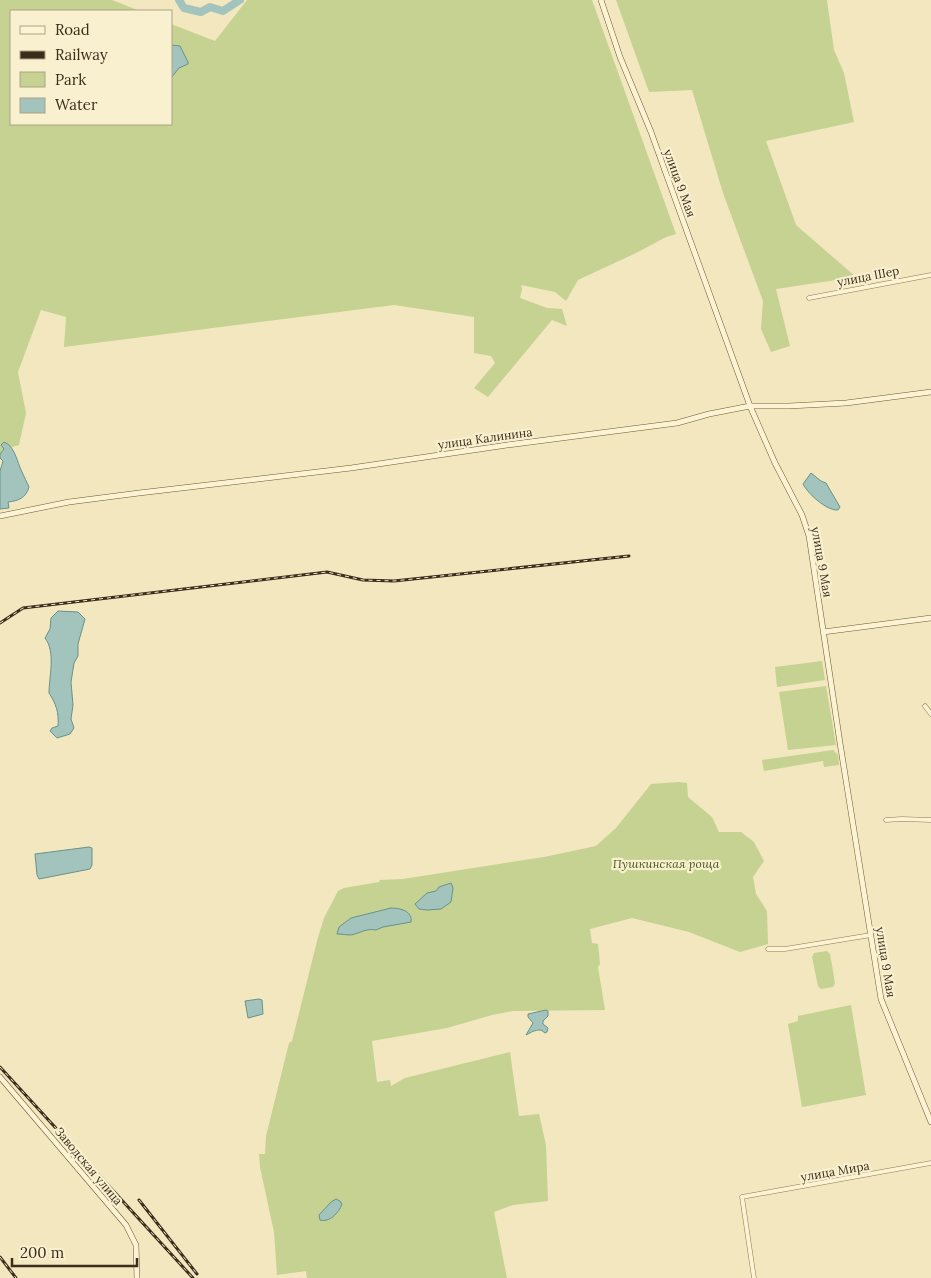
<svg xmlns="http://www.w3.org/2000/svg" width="931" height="1278" font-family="Lora,serif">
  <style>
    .green { fill: #c5d291 }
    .water { fill: #a2c4bc; stroke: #68928b }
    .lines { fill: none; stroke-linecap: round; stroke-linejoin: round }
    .river { stroke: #a2c4bc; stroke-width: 8 }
    .street-casing { stroke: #8d7755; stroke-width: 5 }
    .secondary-casing { stroke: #6e5838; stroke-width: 6 }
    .street { stroke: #fcf3d2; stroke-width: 4 }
    .secondary { stroke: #fcf3d2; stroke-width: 5 }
    .rail-casing { stroke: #3b2d1b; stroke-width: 3 }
    .rail { stroke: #f9f0cf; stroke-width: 1; stroke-dasharray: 4; stroke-linecap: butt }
    .labels { text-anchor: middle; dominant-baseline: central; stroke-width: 4.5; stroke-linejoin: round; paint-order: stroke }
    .street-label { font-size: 12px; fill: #3b2d1b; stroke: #f9f0cf }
    .park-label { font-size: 12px; font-style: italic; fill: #46591f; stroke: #f9f0cf }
  </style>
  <rect width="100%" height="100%" fill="#f2e7be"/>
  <!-- green -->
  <path class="green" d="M0,0H112L140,11H11V124H171V24L215,41L247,0H592L676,234L666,237L636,253L578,280L566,301L555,292L521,285L522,289L520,298L547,308L562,309L567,326L552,320L488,397L474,388L495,363L491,356L474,353V317L394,305L64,347L66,317L41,310L18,372L26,413L19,445L5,449L0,459Z
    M616,0H827L834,50L844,73L854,122L766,141L796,225L856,277L776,289L790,346L771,352L761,329L763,301L723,193L692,90L649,92Z
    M822,661L825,680L777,687L775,667Z
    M826,686L836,745L788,750L779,692Z
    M833,750L838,755L839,765L824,767L823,761L764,771L762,760Z
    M679,782L687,783L688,797L712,817L719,832H741L754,842L764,861L753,877L756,894L767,911L768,944L740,952L689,932L632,918L590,929L592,943L598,944L600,964L598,967L605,1010L513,1011L492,1015L447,1028L372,1041L377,1082L390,1080L391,1086L405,1078L510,1052L519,1116L539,1114L546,1145L548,1201L513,1205L494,1212L507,1278H307L306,1271L277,1275L274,1232L260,1167L259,1154H265L266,1136L289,1043L292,1041L317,941L324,918L338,891L344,888L379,882L380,880L403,879L544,857L596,846L616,828L651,784Z
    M827,951L830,954L835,983L833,987L821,989L818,986L812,957L814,953Z
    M851,1005L866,1095L802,1107L788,1024L798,1021V1016Z"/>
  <!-- water -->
  <path class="water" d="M171,45L180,46L188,62V64L179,68L171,78Z
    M4,442C15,446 17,462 22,472C24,477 27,482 29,487C26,498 18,501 8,502L9,508L0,509V471L3,461L0,458V454L4,449L1,445Z
    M811,473L821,481L826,483L840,507L838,510C827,511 808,494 803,484Z
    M58,611L78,612L85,619L78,644V656L74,663L71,682L73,705L71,719L74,728L70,734L57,738L50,731L52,728L58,726C59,712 56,704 49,693C49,677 56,652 45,638L50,629L51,618Z
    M89,847L92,848V865L90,869L39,879L37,875L35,854Z
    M451,883L453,888L451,902L441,909L427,910L419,909L415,904L427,893L436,891L439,887Z
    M391,908C400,908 413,911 411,922L383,927L376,930C366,928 361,933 351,935C347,935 342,934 337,934L339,927L351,918Z
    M259,999L262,1000L263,1014L248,1018L245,1001Z
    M546,1010L548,1011V1016L543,1021V1024L548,1028L547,1032L545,1033L541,1030C534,1030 532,1032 526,1035L533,1023L528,1017V1014Z
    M336,1199L340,1201L342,1204C339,1213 329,1223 320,1220L319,1215L331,1202Z"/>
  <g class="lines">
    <!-- river -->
    <path class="river" d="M179,0L184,8L201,12L210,7L223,11L240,0"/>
    <defs>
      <path id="street" d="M809,298L931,275
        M925,706L931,714
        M886,820L902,819L931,820
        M768,949H785L871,935
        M754,1278L742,1197L931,1163"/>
      <path id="secondary" d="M601,0L620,57L651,132L750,406L775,463L802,515L809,536L840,743L881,999L931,1122
        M0,516L69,502L139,493L351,468L507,445L677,423L709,414L750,406H789L846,403L931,392
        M823,632L931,618
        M0,1077L126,1225L136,1245L137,1278"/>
    </defs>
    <!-- street casing -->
    <use href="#street" class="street-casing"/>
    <!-- secondary casing -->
    <use href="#secondary" class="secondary-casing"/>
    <!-- street -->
    <use href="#street" class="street"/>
    <!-- secondary -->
    <use href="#secondary" class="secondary"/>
    <defs>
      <path id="rail" d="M0,623L23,608L327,572L363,580L394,581L629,556
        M0,1067L193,1278
        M139,1200L197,1274
        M0,1257L16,1278"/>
    </defs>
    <!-- rail casing -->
    <use href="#rail" class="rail-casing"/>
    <!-- rail -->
    <use href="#rail" class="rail"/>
  </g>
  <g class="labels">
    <!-- street labels -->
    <g class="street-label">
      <text transform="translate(680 183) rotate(70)">улица 9 Мая</text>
      <text transform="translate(868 276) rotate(-11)">улица Шер</text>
      <text transform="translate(485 438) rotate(-8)">улица Калинина</text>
      <text transform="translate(822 562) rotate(80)">улица 9 Мая</text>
      <text transform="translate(886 962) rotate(81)">улица 9 Мая</text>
      <text transform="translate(89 1166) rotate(50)">Заводская улица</text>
      <text transform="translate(835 1171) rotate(-10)">улица Мира</text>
    </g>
    <!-- park labels -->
    <g class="park-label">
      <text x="666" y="863">Пушкинская роща</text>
    </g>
  </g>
  <!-- legend -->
  <rect x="10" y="10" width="162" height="115" fill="#f9f0cf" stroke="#ada287"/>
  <rect x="20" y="26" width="25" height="8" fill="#fcf3d2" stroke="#ada287"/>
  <text x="55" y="35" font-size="15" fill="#3b2d1b">Road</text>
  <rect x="20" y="51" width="25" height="8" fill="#3b2d1b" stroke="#ada287"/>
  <text x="55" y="60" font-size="15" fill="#3b2d1b">Railway</text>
  <rect x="20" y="72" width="25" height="15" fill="#c5d291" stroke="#ada287"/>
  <text x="55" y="85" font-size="15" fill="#3b2d1b">Park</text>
  <rect x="20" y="98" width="25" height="15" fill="#a2c4bc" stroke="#ada287"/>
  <text x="55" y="110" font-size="15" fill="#3b2d1b">Water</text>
  <!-- scale -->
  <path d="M12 1258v8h125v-8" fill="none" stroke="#3b2d1b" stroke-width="2.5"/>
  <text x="20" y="1258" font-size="15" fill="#3b2d1b" stroke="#f9f0cf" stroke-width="4" paint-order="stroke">200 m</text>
</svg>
